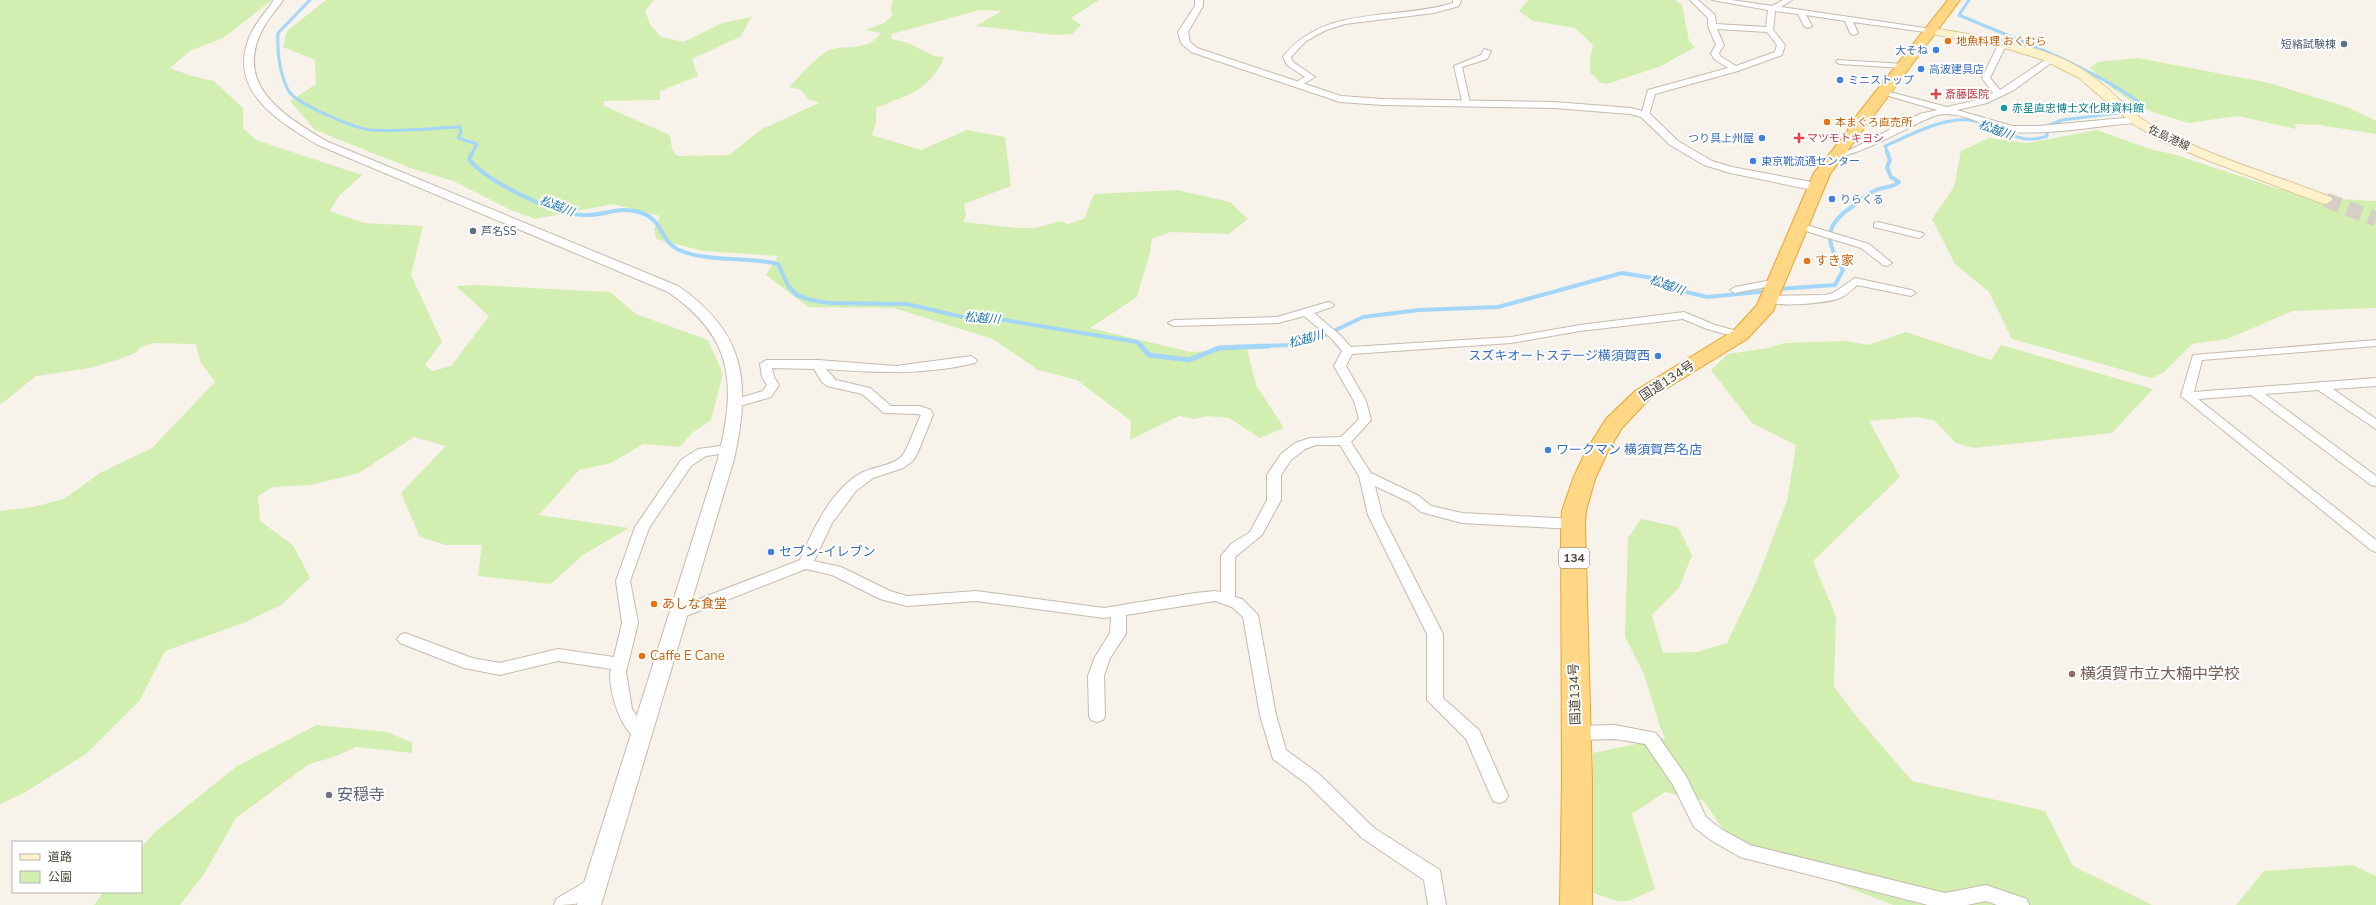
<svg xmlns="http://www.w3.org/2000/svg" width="2376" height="905" font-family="'Nunito Sans','Noto Sans JP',sans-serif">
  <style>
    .green { fill: #d3eeb1 }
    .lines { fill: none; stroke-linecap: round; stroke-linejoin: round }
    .stream-far2 { stroke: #a3d6f8; stroke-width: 3 }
    .stream-far1 { stroke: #a3d6f8; stroke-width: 4 }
    .stream { stroke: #a3d6f8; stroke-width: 5 }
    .secondary-tunnel { stroke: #d5d0c7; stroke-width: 15; stroke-dasharray: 15 8; stroke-linecap: butt }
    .minor-casing { stroke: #c4bbac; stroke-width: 2 }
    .tertiary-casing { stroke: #c4bbac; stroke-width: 2 }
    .secondary-casing { stroke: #dbc897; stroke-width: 2 }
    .trunk-casing { stroke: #eda42f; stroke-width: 2 }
    .minor { fill: #fff; fill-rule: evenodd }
    .tertiary { fill: #fff; fill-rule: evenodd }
    .secondary { fill: #fff2cd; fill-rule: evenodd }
    .trunk { fill: #ffd785; fill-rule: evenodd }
    .food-dot { fill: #e8710a; stroke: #fff; stroke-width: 1.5 }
    .service-dot { fill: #5c6f8a; stroke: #fff; stroke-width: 1.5 }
    .shop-dot { fill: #3f7fe0; stroke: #fff; stroke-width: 1.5 }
    .health-dot { fill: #e0444e; stroke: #fff; stroke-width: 1.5 }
    .culture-dot { fill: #0f9aa8; stroke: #fff; stroke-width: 1.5 }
    .education-dot { fill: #8d6e63; stroke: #fff; stroke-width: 1.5 }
    .worship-dot { fill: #6b7280; stroke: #fff; stroke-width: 1.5 }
    .labels { text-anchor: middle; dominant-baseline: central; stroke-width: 4; stroke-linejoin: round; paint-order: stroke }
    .far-food-label { font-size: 11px; fill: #c56008; stroke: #fff; text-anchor: start }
    .far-service-label { font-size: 11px; fill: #4e5e75; stroke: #fff; text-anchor: end }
    .far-shop-label { font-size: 11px; fill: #366cbe; stroke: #fff; text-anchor: start }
    .far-health-label { font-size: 11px; fill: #be3a42; stroke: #fff; text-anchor: start }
    .far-culture-label { font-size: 11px; fill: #0d838f; stroke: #fff; text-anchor: start }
    .far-street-label { font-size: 11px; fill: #4c4437; stroke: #fff }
    .far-water-label { font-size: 12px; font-style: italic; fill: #2278b3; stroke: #fff }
    .shield { fill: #fff; stroke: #827c73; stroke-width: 1 }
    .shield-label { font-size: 12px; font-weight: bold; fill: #4c4437 }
    .food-label { font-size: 13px; fill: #c56008; stroke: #fff; text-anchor: start }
    .shop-label { font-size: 13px; fill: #366cbe; stroke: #fff; text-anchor: start }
    .street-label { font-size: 13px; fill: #4c4437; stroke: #fff }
    .near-education-label { font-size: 16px; fill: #785e54; stroke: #fff; text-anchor: start }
    .near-worship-label { font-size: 16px; fill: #5b616d; stroke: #fff; text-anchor: start }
  </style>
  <rect width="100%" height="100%" fill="#f7f3eb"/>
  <!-- green -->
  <path class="green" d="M0,0H272L223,38L190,51L170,68L192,76L214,81L243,108V128L256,140L362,175L339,196L330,211L364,223L423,226L411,275L442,342L425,365L432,371L451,366L489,316L456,286L477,285L610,292L636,314L708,340L723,374L711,420L692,433L680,447L643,444L611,463L579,470L539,515L629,528L583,555L551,584L478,576L482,545H446L420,537L401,493L446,446L414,437L359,473L311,485L273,487L258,496L260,521L293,545L310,578L281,605L246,622L165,651L140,700L86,754L24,793L0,804V511L33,507L64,499L100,473L152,448L215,382L200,361L196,344L153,343L139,348L137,352L123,358L90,368L36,376L0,405Z
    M326,0H654L645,11L650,24L661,37L684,42L722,23L752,17L740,37L692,59L698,76L660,91V100L604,101V106L670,135L672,149L677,156L729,155L762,129L819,103L808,99L801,90L789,87C800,76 813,60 826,52C844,42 866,54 881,33L865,30L884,23L893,15L890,9L893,0H1099L1071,18L1081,25L1072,34L1055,35L976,26L1002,11L980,10L892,34L891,39L908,43L934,56L944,57C930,91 907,95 876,108V123L872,135L921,150L967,130L1005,137L1011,186L964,204L966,216L963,222L1019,228H1035L1060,221L1068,224L1084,219L1094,194L1177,190L1230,202L1248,219L1229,234L1171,232L1152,239C1150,259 1142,277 1137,297L1090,328L1191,352L1247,349L1256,385L1284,428L1260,438L1229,418L1208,416L1194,419L1179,416L1130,440L1131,421L1077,380L1038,370L993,339L894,308L808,307L766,275L778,256L703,251L656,239L654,229L660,216L613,204L535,219L509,209L453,181L410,168L315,130L290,101L316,84L315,60L283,47L287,31Z
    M1528,0H1675L1682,5L1689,41L1695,47L1661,66L1607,84L1601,83L1590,72V58L1593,45L1575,28L1533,21L1519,11Z
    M2138,58L2269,83L2347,107L2376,121V134L2320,125L2295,124L2296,129L2238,116L2189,123L2155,113L2137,105L2113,89L2090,68L2098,62Z
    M2097,130L2153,150L2173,154L2276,188L2320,198L2376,201V308L2293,311L2227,339L2192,344L2164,372L2152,378L2012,339L1989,292L1955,264L1932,219L1954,187L1961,151L1989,138L2028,143Z
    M1906,332L1991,360L2001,345L2153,389L2112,433L1974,448L1956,443L1934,420L1915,417L1869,421L1900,477L1813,561L1836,617L1834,687L1857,717L1912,781L2045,811L2073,866L2152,905H1893L1752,850L1721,827L1704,801L1665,792L1632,814L1655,889C1621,905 1627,905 1591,892L1593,753L1665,738L1660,727L1644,674L1625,637L1628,538L1641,519L1678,527L1692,555L1679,588L1652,615L1663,653L1697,652L1727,643L1756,582L1787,501L1796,445L1752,423L1711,370L1728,354L1767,348L1785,343L1847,341L1868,345Z
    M317,725L388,732L412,743V753L356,747L331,758L309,764L236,818L204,874L180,905H94L103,892H141V848L156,831L237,766Z
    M2353,865L2376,876V905H2236L2264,871Z"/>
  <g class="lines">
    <!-- stream-far2 -->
    <path class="stream-far2" d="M310,0L278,33C277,52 279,72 288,90C294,103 356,129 371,130C401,132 431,128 460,127L461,132L458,138L477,144L472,153
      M1888,153L1885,146C1910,135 1941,118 1969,120C1999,122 2015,148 2047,136V126L2062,120L2143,110L2142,104C2086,64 2022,42 1959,15L1969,0"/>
    <!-- stream-far1 -->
    <path class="stream-far1" d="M473,152L469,159C487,182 555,215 585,215C606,216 614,206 639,212C664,219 659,241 679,250C710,263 746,256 778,264L789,287L797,295L811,300L829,303L907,304L967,318L1004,320L1137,342L1142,347
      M1777,289L1835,285L1843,270C1825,241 1823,226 1853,206C1860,200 1868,194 1876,190C1884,187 1892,188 1899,182L1891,177L1887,167L1890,160L1887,152
      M1244,347L1289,345L1321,337L1363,317L1419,310L1498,307L1622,273L1653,278L1674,289L1707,297L1769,291"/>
    <!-- stream -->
    <path class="stream" d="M1141,346L1149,355L1189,360L1219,348L1268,346"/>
    <!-- secondary-tunnel -->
    <path class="secondary-tunnel" d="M2326,200L2376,219"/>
    <defs>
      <path id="minor" d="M1453,0H1461L1459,6L1434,13L1345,24L1326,30L1306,41L1291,57L1293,62L1315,77L1298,87L1291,85L1305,77L1287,65L1283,57C1324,4 1396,21 1453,3Z
        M1690,0H1698L1715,15L1716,24L1766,27L1768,10L1712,0H1731L1772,6L1783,0H1792L1781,7L1932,29L1936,31L1932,33L1853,22L1858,33L1854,35L1850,33L1845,21L1806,15L1812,26L1808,28L1804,26L1798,14L1775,11L1773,30L1785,45L1782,55L1738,71L1655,94L1649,115L1642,117L1641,115L1648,90L1728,68L1714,59L1711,53L1716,45L1708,26V18ZM1717,29L1767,32L1777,45L1775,52L1736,66L1720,56L1719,53L1724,45Z
        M1999,43L2006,45L1990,78L2000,90L2048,58L2055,60L2014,90L1987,103L1957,110L2012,126H2039L2134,117L2138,120L2134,123C2095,126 2053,135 2013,132C1988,130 1962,109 1937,115C1919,120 1844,166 1832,154L1850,150L1920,114L1937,110L1882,94V90L1947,107L1981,99L1993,93L1982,78Z
        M1484,49L1491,51L1487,59L1462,67L1470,103L1463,105L1454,66L1481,55Z
        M1837,60L1904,64L1908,66L1904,68L1840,64L1836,62Z
        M1878,222L1923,233L1924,235L1919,238L1874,227V223Z
        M1800,223L1869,244L1892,263L1887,266L1883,265L1861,248L1796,228V224Z
        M1855,278L1911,290L1916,293L1911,296L1857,285C1852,290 1847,295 1840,298C1828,303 1772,309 1764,299L1770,296L1825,295L1833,293Z
        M1777,279L1781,280V284L1735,293L1730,290L1735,287Z
        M1328,302L1332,303L1334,305L1332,307L1314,313L1340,335L1351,347L1511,337L1580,325L1684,312L1715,325L1744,333L1746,335L1744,337L1740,338L1707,329L1683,319L1580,331L1511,343L1352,354L1346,366L1366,401L1371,420L1351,442L1371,473L1419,496L1431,506L1462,513L1573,519L1580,524L1573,529L1462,523L1421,512L1409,502L1375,486L1382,515L1443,634V698L1479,730L1508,796L1505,801L1499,803L1493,801L1466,739L1427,700V634L1368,515L1359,476L1340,445H1316L1305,449L1291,460L1281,475V500L1262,535L1235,557V597L1242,599L1258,615L1276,715L1286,750L1319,774L1374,828L1440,870L1446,905H1428L1424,880L1362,838L1307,784L1273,759L1260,715L1243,617L1232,607L1215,601L1126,615V634L1110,658L1104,676L1105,716L1103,720L1097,722L1091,720L1089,716L1088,676L1095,657L1110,633L1111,617L1104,618L976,601L907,606L880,599L832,575L806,569L686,616H676L673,612L676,608L800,560C813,529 832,488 863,472C876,466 892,466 902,456C907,451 916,425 920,417L921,415L918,414L884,413L862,394L827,386L822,382L814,369L772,368L774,377L779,385L771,397L737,407L733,406L731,403L733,400L763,391L767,385L762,377L760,364L766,360H818L896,366L971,356L977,360L975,363C926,375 876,373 826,369L836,380L870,388L891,406H920L931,410L933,415L918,452L913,461L903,468L873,478L856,491L832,523L814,561L841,567L890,591L907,596L976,591L1104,608L1195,593L1215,591L1221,592V556L1231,544L1250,532L1267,500V475L1281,454L1295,443L1310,438L1341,437L1359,419L1354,401L1334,366L1342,351L1332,339L1304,316L1278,323L1174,326L1168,323L1174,320L1277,317Z
        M2376,340V346L2202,360L2194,392L2376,378V386L2333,389L2376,419V429L2318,390L2265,394L2376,476V486L2371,485L2251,395L2198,399L2376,540V552L2371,550L2181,396L2193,355Z
        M728,445L733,446L734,449L733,452L706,456L691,466L649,528L630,581L638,623L626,672L632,709L650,735L648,740C624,747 606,687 611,669L558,661L500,675L464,668L400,643L397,639L400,635L405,633L472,658L500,663L558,649L614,657L622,623L616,581L635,527L681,460L698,449Z
        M1615,725L1656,733L1686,776L1706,817L1721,829L1750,845L1945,893L1986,885L2027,899L2029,905H1997L1986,901L1967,905H1928L1740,857L1709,839L1694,827L1673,785L1645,744L1615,739L1576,740L1570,738L1568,733L1570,728L1576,726Z
        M595,876L602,878L604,884C595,904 572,905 554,905L556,899Z"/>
      <path id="tertiary" d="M274,0H283C278,8 270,16 265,25C231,83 281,114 326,141L678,286C746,332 751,384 734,459L601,905H577L718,459C736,385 735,338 668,292L318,145C283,124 233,95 246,47C250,29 264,14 274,0Z
        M1195,0H1203V6L1188,32L1190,42L1197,48L1341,96L1383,99L1554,102L1631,108L1649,113L1678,141L1712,161L1732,167L1817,183L1823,187L1817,191L1730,173L1704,165L1670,145L1641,117L1630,114L1554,108L1383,105L1340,102L1191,52L1181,43L1178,32L1195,6Z"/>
      <path id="secondary" d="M1932,28C1984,37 2043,43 2088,73C2111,88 2127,111 2151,125C2208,156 2271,174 2331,197L2333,200L2326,204L2321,203L2207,160L2162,141L2133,124L2079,78L2044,60L2008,49L1928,33L1926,31Z"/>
      <path id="trunk" d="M1948,0H1960L1830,174L1773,311L1747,339L1649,399L1622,428L1608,451L1595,479L1586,511L1585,524L1592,781V905H1560L1562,781L1561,524L1562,511L1573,479L1586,451L1606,419L1635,391L1733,331L1757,305L1814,173L1844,136L1857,115Z"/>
    </defs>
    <!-- minor casing -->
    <use href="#minor" class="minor-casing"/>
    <!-- tertiary casing -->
    <use href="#tertiary" class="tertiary-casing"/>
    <!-- secondary casing -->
    <use href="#secondary" class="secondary-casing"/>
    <!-- trunk casing -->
    <use href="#trunk" class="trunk-casing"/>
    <!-- minor -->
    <use href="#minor" class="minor"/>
    <!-- tertiary -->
    <use href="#tertiary" class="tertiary"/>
    <!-- secondary -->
    <use href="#secondary" class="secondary"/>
    <!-- trunk -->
    <use href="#trunk" class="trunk"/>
  </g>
  <!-- markers -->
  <g class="food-dot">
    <circle cx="1948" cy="41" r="4"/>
    <circle cx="1827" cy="122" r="4"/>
    <circle cx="1807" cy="261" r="4"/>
    <circle cx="654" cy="604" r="4"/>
    <circle cx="642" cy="656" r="4"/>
  </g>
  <g class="service-dot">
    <circle cx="2344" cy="44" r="4"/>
    <circle cx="473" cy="231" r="4"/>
  </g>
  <g class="shop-dot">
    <circle cx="1936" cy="50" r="4"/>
    <circle cx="1921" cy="69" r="4"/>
    <circle cx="1840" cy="80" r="4"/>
    <circle cx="1762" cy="138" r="4"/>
    <circle cx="1753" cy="161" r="4"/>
    <circle cx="1832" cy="199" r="4"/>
    <circle cx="1658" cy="356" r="4"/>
    <circle cx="1548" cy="450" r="4"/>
    <circle cx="771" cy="552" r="4"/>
  </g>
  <g class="health-dot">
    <path d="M1934 88h4v4h4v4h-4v4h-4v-4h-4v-4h4z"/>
    <path d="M1797 132h4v4h4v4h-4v4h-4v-4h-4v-4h4z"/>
  </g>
  <circle class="culture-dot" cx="2004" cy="108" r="4"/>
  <circle class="education-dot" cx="2072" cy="674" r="4"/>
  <circle class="worship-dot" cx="329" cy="795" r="4"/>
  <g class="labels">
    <!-- far-food labels -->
    <g class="far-food-label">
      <text x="1956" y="41">地魚料理 おくむら</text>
      <text x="1835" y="122">本まぐろ直売所</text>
    </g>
    <!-- far-service labels -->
    <g class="far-service-label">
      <text x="2336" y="44">短絡試験棟</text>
      <text x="481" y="231" text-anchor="start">芦名SS</text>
    </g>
    <!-- far-shop labels -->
    <g class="far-shop-label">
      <text x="1928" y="50" text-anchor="end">大そね</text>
      <text x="1929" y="69">高波建具店</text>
      <text x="1848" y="80">ミニストップ</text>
      <text x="1754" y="138" text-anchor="end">つり具上州屋</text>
      <text x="1761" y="161">東京靴流通センター</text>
      <text x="1840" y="199">りらくる</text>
    </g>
    <!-- far-health labels -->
    <g class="far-health-label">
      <text x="1945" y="94">斎藤医院</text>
      <text x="1807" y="138">マツモトキヨシ</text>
    </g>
    <!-- far-culture labels -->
    <g class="far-culture-label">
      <text x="2012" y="108">赤星直忠博士文化財資料館</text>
    </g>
    <!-- far-street labels -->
    <g class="far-street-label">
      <text transform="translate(2169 138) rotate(25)">佐島港線</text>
    </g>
    <!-- far-water labels -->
    <g class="far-water-label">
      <text transform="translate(1996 130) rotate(20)">松越川</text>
      <text transform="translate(557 206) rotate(21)">松越川</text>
      <text transform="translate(1667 285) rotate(20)">松越川</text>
      <text transform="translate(982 318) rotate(5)">松越川</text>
      <text transform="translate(1306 339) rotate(-15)">松越川</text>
    </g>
    <!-- shield labels -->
    <rect class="shield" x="1559" y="548" width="30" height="20" rx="3"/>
    <g class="shield-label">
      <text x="1574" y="558">134</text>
    </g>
    <!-- food labels -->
    <g class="food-label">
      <text x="1815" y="261">すき家</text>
      <text x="662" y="604">あしな食堂</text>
      <text x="650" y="656">Caffe E Cane</text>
    </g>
    <!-- shop labels -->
    <g class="shop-label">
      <text x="1650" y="356" text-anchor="end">スズキオートステージ横須賀西</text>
      <text x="1556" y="450">ワークマン 横須賀芦名店</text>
      <text x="779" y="552">セブン-イレブン</text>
    </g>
    <!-- street labels -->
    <g class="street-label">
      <text transform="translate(1667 381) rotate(-33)">国道134号</text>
      <text transform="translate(1575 694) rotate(-92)">国道134号</text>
    </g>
    <!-- near-education labels -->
    <g class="near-education-label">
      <text x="2080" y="674">横須賀市立大楠中学校</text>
    </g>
    <!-- near-worship labels -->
    <g class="near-worship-label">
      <text x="337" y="795">安穏寺</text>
    </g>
  </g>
  <!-- legend -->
  <rect x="12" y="841" width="130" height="52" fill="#ffffff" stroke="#b7b4af"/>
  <rect x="20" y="854" width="20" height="6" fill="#fff2cd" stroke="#b7b4af"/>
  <text x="48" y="861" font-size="12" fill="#4c4437">道路</text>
  <rect x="20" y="871" width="20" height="12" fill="#d3eeb1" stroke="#b7b4af"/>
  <text x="48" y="881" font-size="12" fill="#4c4437">公園</text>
</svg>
